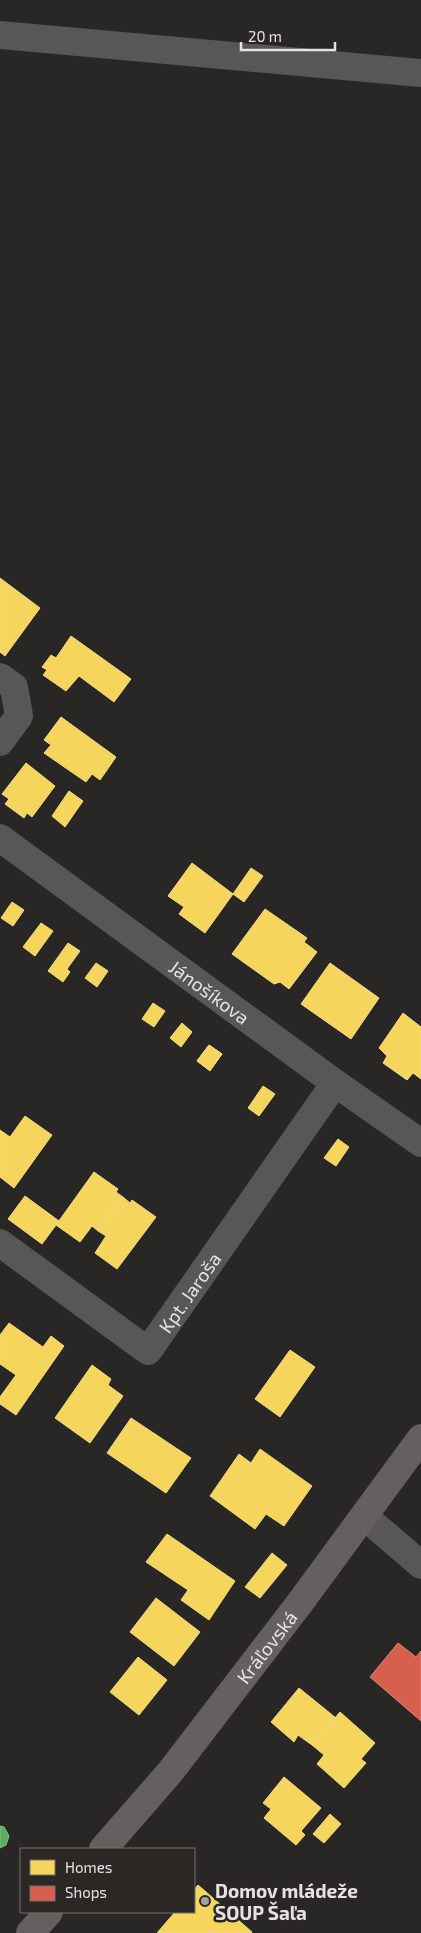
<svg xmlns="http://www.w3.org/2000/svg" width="421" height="1933" font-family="'Exo 2',sans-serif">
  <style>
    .homes { fill: #f6d55c; stroke: #f1d984 }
    .shops { fill: #d6604d; stroke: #da8779 }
    .public { fill: #5aae61; stroke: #84be87 }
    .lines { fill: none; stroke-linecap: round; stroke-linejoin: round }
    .minor { stroke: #585756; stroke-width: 28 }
    .major { stroke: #665f5f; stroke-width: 28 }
    .poi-dot { fill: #a3a1a0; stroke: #2a2725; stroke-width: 2 }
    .labels { text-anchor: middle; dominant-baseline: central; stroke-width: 5; stroke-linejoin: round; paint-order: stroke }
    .street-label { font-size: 19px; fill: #e5e3e1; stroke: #2a2725 }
    .poi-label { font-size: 19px; font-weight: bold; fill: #e5e3e1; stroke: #2a2725; text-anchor: start }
  </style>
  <rect width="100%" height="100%" fill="#292726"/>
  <!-- homes -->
  <path class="homes" d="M0,578L40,608L5,656L0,652Z
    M71,636L131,679L114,702L79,676L66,691L43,675L47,670L42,667L51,655L56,658Z
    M61,717L116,757L100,780L92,774L86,782L44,753L51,745L44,740Z
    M26,763L55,786L32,817L27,813L24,818L5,804L9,799L2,794Z
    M69,791L83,801L65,827L52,816Z
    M192,863L233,894L205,933L179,914L184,907L168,896Z
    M251,868L263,876L244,902L233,894Z
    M12,902L24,910L13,926L1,918Z
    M265,909L307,938L304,942L317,952L289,989L280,982L274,984L232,954Z
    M41,923L53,931L35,956L23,947Z
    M68,943L80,951L67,969L70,972L63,982L48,971Z
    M96,963L108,971L97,987L85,978Z
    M330,963L379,998L351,1039L301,1004Z
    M153,1003L165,1011L154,1027L142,1019Z
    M403,1013L421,1027V1079L413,1073L407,1080L383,1063L387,1056L379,1048Z
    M182,1023L192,1032L181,1047L170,1038Z
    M209,1045L222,1054L210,1071L197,1061Z
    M209,1045L222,1054L210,1070L197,1061Z
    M263,1086L275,1094L259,1116L248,1108Z
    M25,1116L52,1135L14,1188L0,1177V1130L10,1137Z
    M338,1139L349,1147L336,1166L324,1158Z
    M94,1172L118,1189L116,1192L123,1197L98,1231L92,1226L80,1242L56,1225Z
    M25,1196L59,1221L42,1244L8,1219Z
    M123,1197L130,1203L132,1200L156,1217L117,1269L95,1253L106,1236L98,1231Z
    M9,1323L43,1347L51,1336L64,1346L16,1415L0,1404V1397L16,1375L0,1364V1335Z
    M290,1350L315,1367L280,1417L255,1399Z
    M92,1365L111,1379L108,1385L123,1396L90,1443L55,1418Z
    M131,1418L191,1458L166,1493L107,1453Z
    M260,1449L312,1486L284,1526L266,1514L255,1529L210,1496L239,1454L251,1463Z
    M167,1534L235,1581L209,1620L181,1600L188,1590L146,1562Z
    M272,1553L287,1565L260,1598L245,1587Z
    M156,1598L200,1632L174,1666L130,1632Z
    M138,1657L167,1680L139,1715L110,1692Z
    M299,1688L336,1718L312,1745L298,1735L294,1742L271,1722Z
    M340,1712L375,1743L361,1759L366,1763L344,1788L317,1764L324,1755L312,1745Z
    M284,1777L321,1808L301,1831L305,1835L296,1845L264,1818L271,1809L263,1803Z
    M330,1814L341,1824L324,1843L313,1834Z
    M198,1885L252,1932L251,1933H157L175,1912H194V1890Z"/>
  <!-- shops -->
  <path class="shops" d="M398,1643L416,1657L421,1651V1721L370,1677Z"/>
  <!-- public -->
  <path class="public" d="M0,1826L4,1827L9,1836L6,1845L0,1848Z"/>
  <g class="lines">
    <!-- minor -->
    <g class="minor">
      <path d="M0,35L421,73"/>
      <path d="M0,677L14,687L19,716L0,742"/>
      <path id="s1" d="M0,838L335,1083L421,1143"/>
      <path id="s2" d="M0,1243L148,1351L335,1083"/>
      <path d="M364,1516L421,1565"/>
    </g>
    <!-- major -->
    <g class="major">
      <path id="s3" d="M103,1849L171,1771L302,1600L421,1438"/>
      <path d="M30,1933L49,1912"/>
    </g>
  </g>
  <!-- markers -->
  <circle class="poi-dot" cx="205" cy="1901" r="5"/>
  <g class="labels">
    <!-- street labels -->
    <g class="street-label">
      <text stroke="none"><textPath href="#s1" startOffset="260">Jánošíkova</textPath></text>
      <text stroke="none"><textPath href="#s2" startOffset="255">Kpt. Jaroša</textPath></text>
      <text stroke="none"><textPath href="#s3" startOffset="260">Kráľovská</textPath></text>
    </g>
    <!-- poi labels -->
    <g class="poi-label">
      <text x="215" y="1890">Domov mládeže<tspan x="215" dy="22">SOUP Šaľa</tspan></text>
    </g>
  </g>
  <!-- legend -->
  <rect x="20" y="1848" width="175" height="65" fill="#2a2725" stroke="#757270"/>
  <rect x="30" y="1860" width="25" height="15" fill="#f6d55c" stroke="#757270"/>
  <text x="65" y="1873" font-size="15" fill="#e5e3e1">Homes</text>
  <rect x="30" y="1886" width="25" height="15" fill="#d6604d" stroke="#757270"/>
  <text x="65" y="1898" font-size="15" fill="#e5e3e1">Shops</text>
  <!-- scale -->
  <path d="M241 42v8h94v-8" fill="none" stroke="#e5e3e1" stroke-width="2.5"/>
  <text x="248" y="42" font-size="15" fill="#e5e3e1" stroke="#2a2725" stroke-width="4" paint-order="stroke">20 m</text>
</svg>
